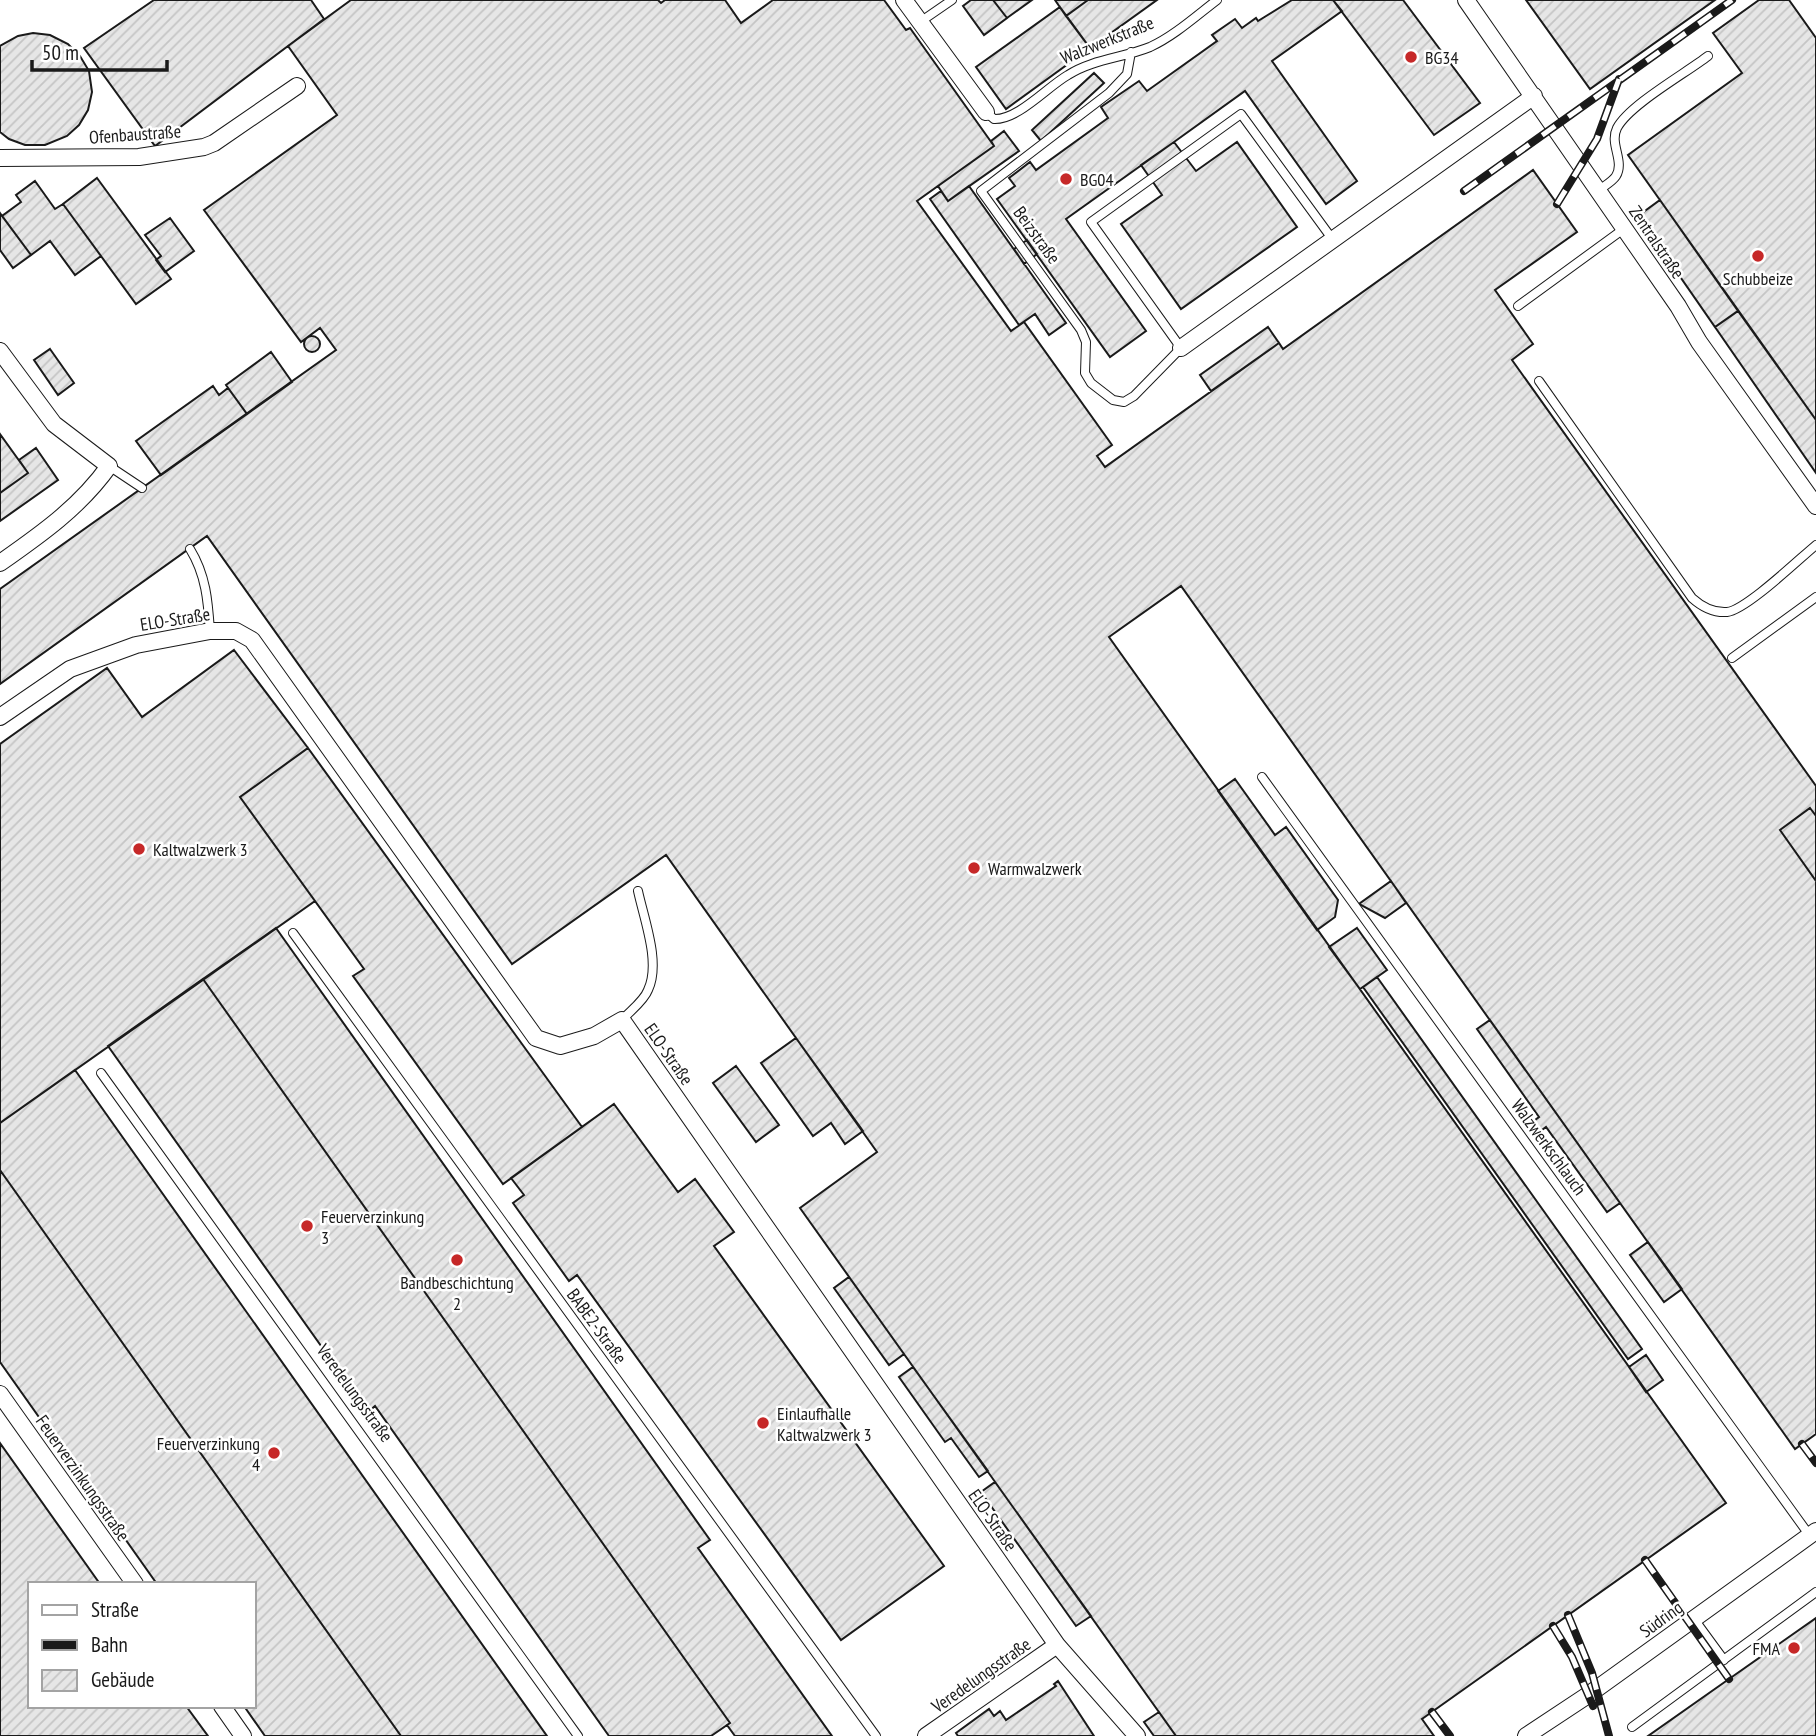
<svg xmlns="http://www.w3.org/2000/svg" width="1816" height="1736" font-family="'PT Sans Narrow',sans-serif">
  <style>
    .building { fill: url(#building-hatch); stroke: #1a1a1a; stroke-width: 2 }
    .lines { fill: none; stroke-linecap: round; stroke-linejoin: round }
    .service-casing { stroke: #1a1a1a; stroke-width: 10 }
    .minor-casing { stroke: #1a1a1a; stroke-width: 18 }
    .service { stroke: #fff; stroke-width: 8 }
    .minor { stroke: #fff; stroke-width: 16 }
    .rail-casing { stroke: #1a1a1a; stroke-width: 8 }
    .rail { stroke: #fff; stroke-width: 5; stroke-dasharray: 16; stroke-linecap: butt }
    .poi-dot { fill: #c62828; stroke: #fff; stroke-width: 2.5 }
    .labels { text-anchor: middle; dominant-baseline: central; stroke-width: 5; stroke-linejoin: round; paint-order: stroke }
    .street-label { font-size: 18px; fill: #1a1a1a; stroke: #fff }
    .poi-label { font-size: 18px; fill: #1a1a1a; stroke: #fff; text-anchor: start }
  </style>
  <defs>
    <pattern id="building-hatch" width="6" height="6" patternUnits="userSpaceOnUse" patternTransform="scale(1.75)"><rect width="6" height="6" fill="#e6e6e6"/><path d="M-1 1l2-2M0 6l6-6M5 7l2-2" fill="none" stroke="#c5c5c5"/></pattern>
  </defs>
  <rect width="100%" height="100%" fill="#fff"/>
  <!-- building -->
  <path class="building" d="M154,0H311L324,19L155,146L84,48Z
    M351,0H658L661,3L665,0H725L741,23L773,0H884L906,30L910,28L994,146L917,201L1011,331L1024,322L1112,445L1097,456L1105,467L1279,343L1283,349L1533,170L1577,232L1495,290L1533,344L1512,360L1816,786V1434L1795,1449L1181,586L1109,637L1726,1503L1422,1719L1434,1736H1176L800,1208L877,1152L666,855L512,964L207,536L0,684V589L336,350L320,328L301,342L204,210L337,115L288,46Z
    M971,0H993L1007,18L984,35L963,6Z
    M993,0H1032L1007,18Z
    M1055,0H1088L1066,16Z
    M1088,0H1157L1090,48L1066,16Z
    M1292,0H1333L1342,11L1272,61L1357,181L1326,204L1245,91L1174,142L1066,219L1146,331L1110,357L997,199L1015,186L1009,178L1030,162L1036,170L1108,118L1101,107L1139,81L1147,91L1217,41L1212,35L1235,19L1242,28L1256,18L1258,21Z
    M1333,0H1403L1480,103L1434,135Z
    M1526,0H1715L1590,89Z
    M1759,0H1789L1816,38V420L1628,155L1742,73L1713,33Z
    M1060,7L1090,48L1006,109L976,67Z
    M33,33L50,35L68,44L80,56L89,71L92,92L88,110L79,125L67,136L45,145H25L9,139L0,132V46L18,36Z
    M1094,73L1104,83L1041,141L1032,130Z
    M1004,131L1019,151L948,201L938,186L994,146L991,141Z
    M1174,142L1196,171L1237,142L1297,227L1181,309L1121,224L1162,195L1141,165Z
    M97,178L171,279L136,304L63,204Z
    M35,181L55,209L63,204L101,256L75,275L50,241L31,255L2,216L21,202L16,195Z
    M969,186L1066,323L1049,335L1035,314L1019,325L930,199L941,191L948,201Z
    M1660,200L1738,311L1715,327L1638,216Z
    M0,213L31,255L13,268L0,250Z
    M170,218L194,251L165,272L156,260L161,256L145,235Z
    M1027,240L1037,254L1024,264L1014,249Z
    M1738,311L1816,420V473L1715,327Z
    M1268,327L1279,343L1211,391L1200,375Z
    M304 344a8 8 0 1 1 16 0a8 8 0 1 1-16 0Z
    M50,349L74,383L58,395L34,360Z
    M271,352L292,382L247,414L226,385Z
    M213,386L219,395L228,388L247,414L161,475L136,441Z
    M0,434L28,473L0,493Z
    M36,448L58,480L0,521V493L28,473L19,460Z
    M234,650L308,748L240,797L315,901L0,1123V744L107,668L142,717Z
    M308,748L582,1127L503,1184L353,976L364,969L240,797Z
    M1235,779L1275,835L1286,827L1338,900L1335,917L1317,930L1218,791Z
    M1810,808L1816,816V881L1780,830Z
    M1391,881L1406,903L1385,918L1359,904Z
    M276,928L710,1540L698,1548L832,1736H735L727,1725L730,1723L203,979Z
    M1357,928L1387,970L1360,989L1329,947Z
    M1377,977L1642,1349L1628,1359L1363,987Z
    M203,979L730,1723L711,1736H609L375,1406L368,1412L108,1046Z
    M1490,1020L1620,1203L1607,1212L1546,1127L1538,1133L1531,1123L1539,1117L1477,1029Z
    M796,1038L863,1131L845,1144L831,1123L813,1136L761,1063Z
    M736,1066L779,1125L756,1142L713,1083Z
    M75,1070L547,1736H401L0,1170V1123Z
    M614,1104L678,1192L695,1179L734,1232L714,1246L944,1566L841,1640L577,1275L569,1281L513,1203L524,1195L511,1178Z
    M0,1170L401,1736H265L244,1706H254V1584H157L0,1362Z
    M1648,1242L1682,1289L1664,1302L1630,1255Z
    M849,1277L904,1354L889,1365L834,1288Z
    M1646,1355L1663,1380L1646,1392L1629,1367Z
    M913,1367L988,1471L979,1477L951,1438L945,1442L899,1377Z
    M0,1443L100,1584H30V1706H186L208,1736H0Z
    M995,1482L1091,1616L1076,1626L981,1492Z
    M1816,1618V1736H1648L1729,1679Z
    M1058,1681L1094,1736H958L956,1733L989,1709L994,1716L1000,1711L1006,1720L1056,1686L1054,1684Z
    M1159,1712L1176,1736H1154L1144,1722Z"/>
  <g class="lines">
    <defs>
      <path id="service" d="M920,22L952,0
        M1131,52L1127,74L1109,93L981,191L1081,330L1086,342L1085,373L1091,383L1113,400L1124,402L1134,396L1181,348L1091,222L1241,114L1333,240
        M986,112L994,119C1018,120 1047,87 1068,75C1093,59 1123,58 1150,47C1174,36 1196,16 1217,0
        M1599,190C1604,186 1612,182 1616,176C1625,161 1609,144 1617,128C1629,105 1686,73 1708,56
        M1518,306L1625,228
        M1539,381L1692,598C1702,607 1713,613 1727,612C1746,610 1799,559 1816,545
        M109,466L142,488
        M190,549C206,575 208,601 210,631
        M1732,658L1816,597
        M1262,777L1810,1536
        M293,933L876,1736
        M622,1020C630,1011 644,1001 648,990C661,963 644,919 638,891
        M101,1073L578,1736
        M1694,1619L1724,1660
        M1632,1727L1816,1592"/>
      <path id="minor" d="M904,0L986,112
        M1466,0L1678,306L1699,342L1816,506
        M0,158L139,157L204,147L214,143L297,86
        M1181,348L1534,96
        M0,351L54,424L109,466C80,507 40,535 0,563
        M0,717L70,669L136,645L210,631H236L252,640L536,1038L560,1046L594,1036L622,1020L1057,1645L1137,1736
        M0,1394L135,1584
        M222,1706L243,1736
        M926,1736L1057,1645
        M1526,1736L1588,1695L1816,1531"/>
    </defs>
    <!-- service casing -->
    <use href="#service" class="service-casing"/>
    <!-- minor casing -->
    <use href="#minor" class="minor-casing"/>
    <!-- service -->
    <use href="#service" class="service"/>
    <!-- minor -->
    <use href="#minor" class="minor"/>
    <defs>
      <path id="rail" d="M1464,191L1732,0
        M1557,204L1597,139L1619,79
        M1802,1444L1816,1463
        M1645,1560L1729,1679
        M1568,1615L1592,1673L1609,1736
        M1553,1626L1572,1657L1593,1706
        M1432,1712L1450,1736"/>
    </defs>
    <!-- rail casing -->
    <use href="#rail" class="rail-casing"/>
    <!-- rail -->
    <use href="#rail" class="rail"/>
  </g>
  <!-- markers -->
  <g class="poi-dot">
    <circle cx="1411" cy="57" r="7"/>
    <circle cx="1066" cy="179" r="7"/>
    <circle cx="1758" cy="256" r="7"/>
    <circle cx="139" cy="849" r="7"/>
    <circle cx="974" cy="868" r="7"/>
    <circle cx="307" cy="1226" r="7"/>
    <circle cx="457" cy="1260" r="7"/>
    <circle cx="763" cy="1423" r="7"/>
    <circle cx="274" cy="1453" r="7"/>
    <circle cx="1794" cy="1648" r="7"/>
  </g>
  <g class="labels">
    <!-- street labels -->
    <g class="street-label">
      <text transform="translate(1107 40) rotate(-22)">Walzwerkstraße</text>
      <text transform="translate(135 134) rotate(-4)">Ofenbaustraße</text>
      <text transform="translate(1037 235) rotate(54)">Beizstraße</text>
      <text transform="translate(1657 242) rotate(56)">Zentralstraße</text>
      <text transform="translate(175 619) rotate(-9)">ELO-Straße</text>
      <text transform="translate(669 1054) rotate(55)">ELO-Straße</text>
      <text transform="translate(1549 1147) rotate(54)">Walzwerkschlauch</text>
      <text transform="translate(597 1326) rotate(54)">BABE2-Straße</text>
      <text transform="translate(355 1393) rotate(54)">Veredelungsstraße</text>
      <text transform="translate(83 1478) rotate(55)">Feuerverzinkungsstraße</text>
      <text transform="translate(993 1520) rotate(55)">ELO-Straße</text>
      <text transform="translate(1661 1619) rotate(-36)">Südring</text>
      <text transform="translate(981 1675) rotate(-35)">Veredelungsstraße</text>
    </g>
    <!-- poi labels -->
    <g class="poi-label">
      <text x="1425" y="57">BG34</text>
      <text x="1080" y="179">BG04</text>
      <text x="1758" y="278" text-anchor="middle">Schubbeize</text>
      <text x="153" y="849">Kaltwalzwerk 3</text>
      <text x="988" y="868">Warmwalzwerk</text>
      <text x="321" y="1216">Feuerverzinkung<tspan x="321" dy="21">3</tspan></text>
      <text x="457" y="1282" text-anchor="middle">Bandbeschichtung<tspan x="457" dy="21">2</tspan></text>
      <text x="777" y="1413">Einlaufhalle<tspan x="777" dy="21">Kaltwalzwerk 3</tspan></text>
      <text x="260" y="1443" text-anchor="end">Feuerverzinkung<tspan x="260" dy="21">4</tspan></text>
      <text x="1780" y="1648" text-anchor="end">FMA</text>
    </g>
  </g>
  <!-- legend -->
  <rect x="28" y="1582" width="228" height="126" fill="#ffffff" stroke="#a3a3a3" stroke-width="2"/>
  <rect x="42" y="1605" width="35" height="10" fill="#ffffff" stroke="#a3a3a3" stroke-width="2"/>
  <text x="91" y="1617" font-size="21" fill="#1a1a1a">Straße</text>
  <rect x="42" y="1640" width="35" height="10" fill="#1a1a1a" stroke="#a3a3a3" stroke-width="2"/>
  <text x="91" y="1652" font-size="21" fill="#1a1a1a">Bahn</text>
  <rect x="42" y="1670" width="35" height="21" fill="url(#building-hatch)" stroke="#a3a3a3" stroke-width="2"/>
  <text x="91" y="1687" font-size="21" fill="#1a1a1a">Gebäude</text>
  <!-- scale -->
  <path d="M32 60v10h135v-10" fill="none" stroke="#1a1a1a" stroke-width="3.5"/>
  <text x="42" y="60" font-size="21" fill="#1a1a1a" stroke="#ffffff" stroke-width="5" paint-order="stroke">50 m</text>
</svg>
